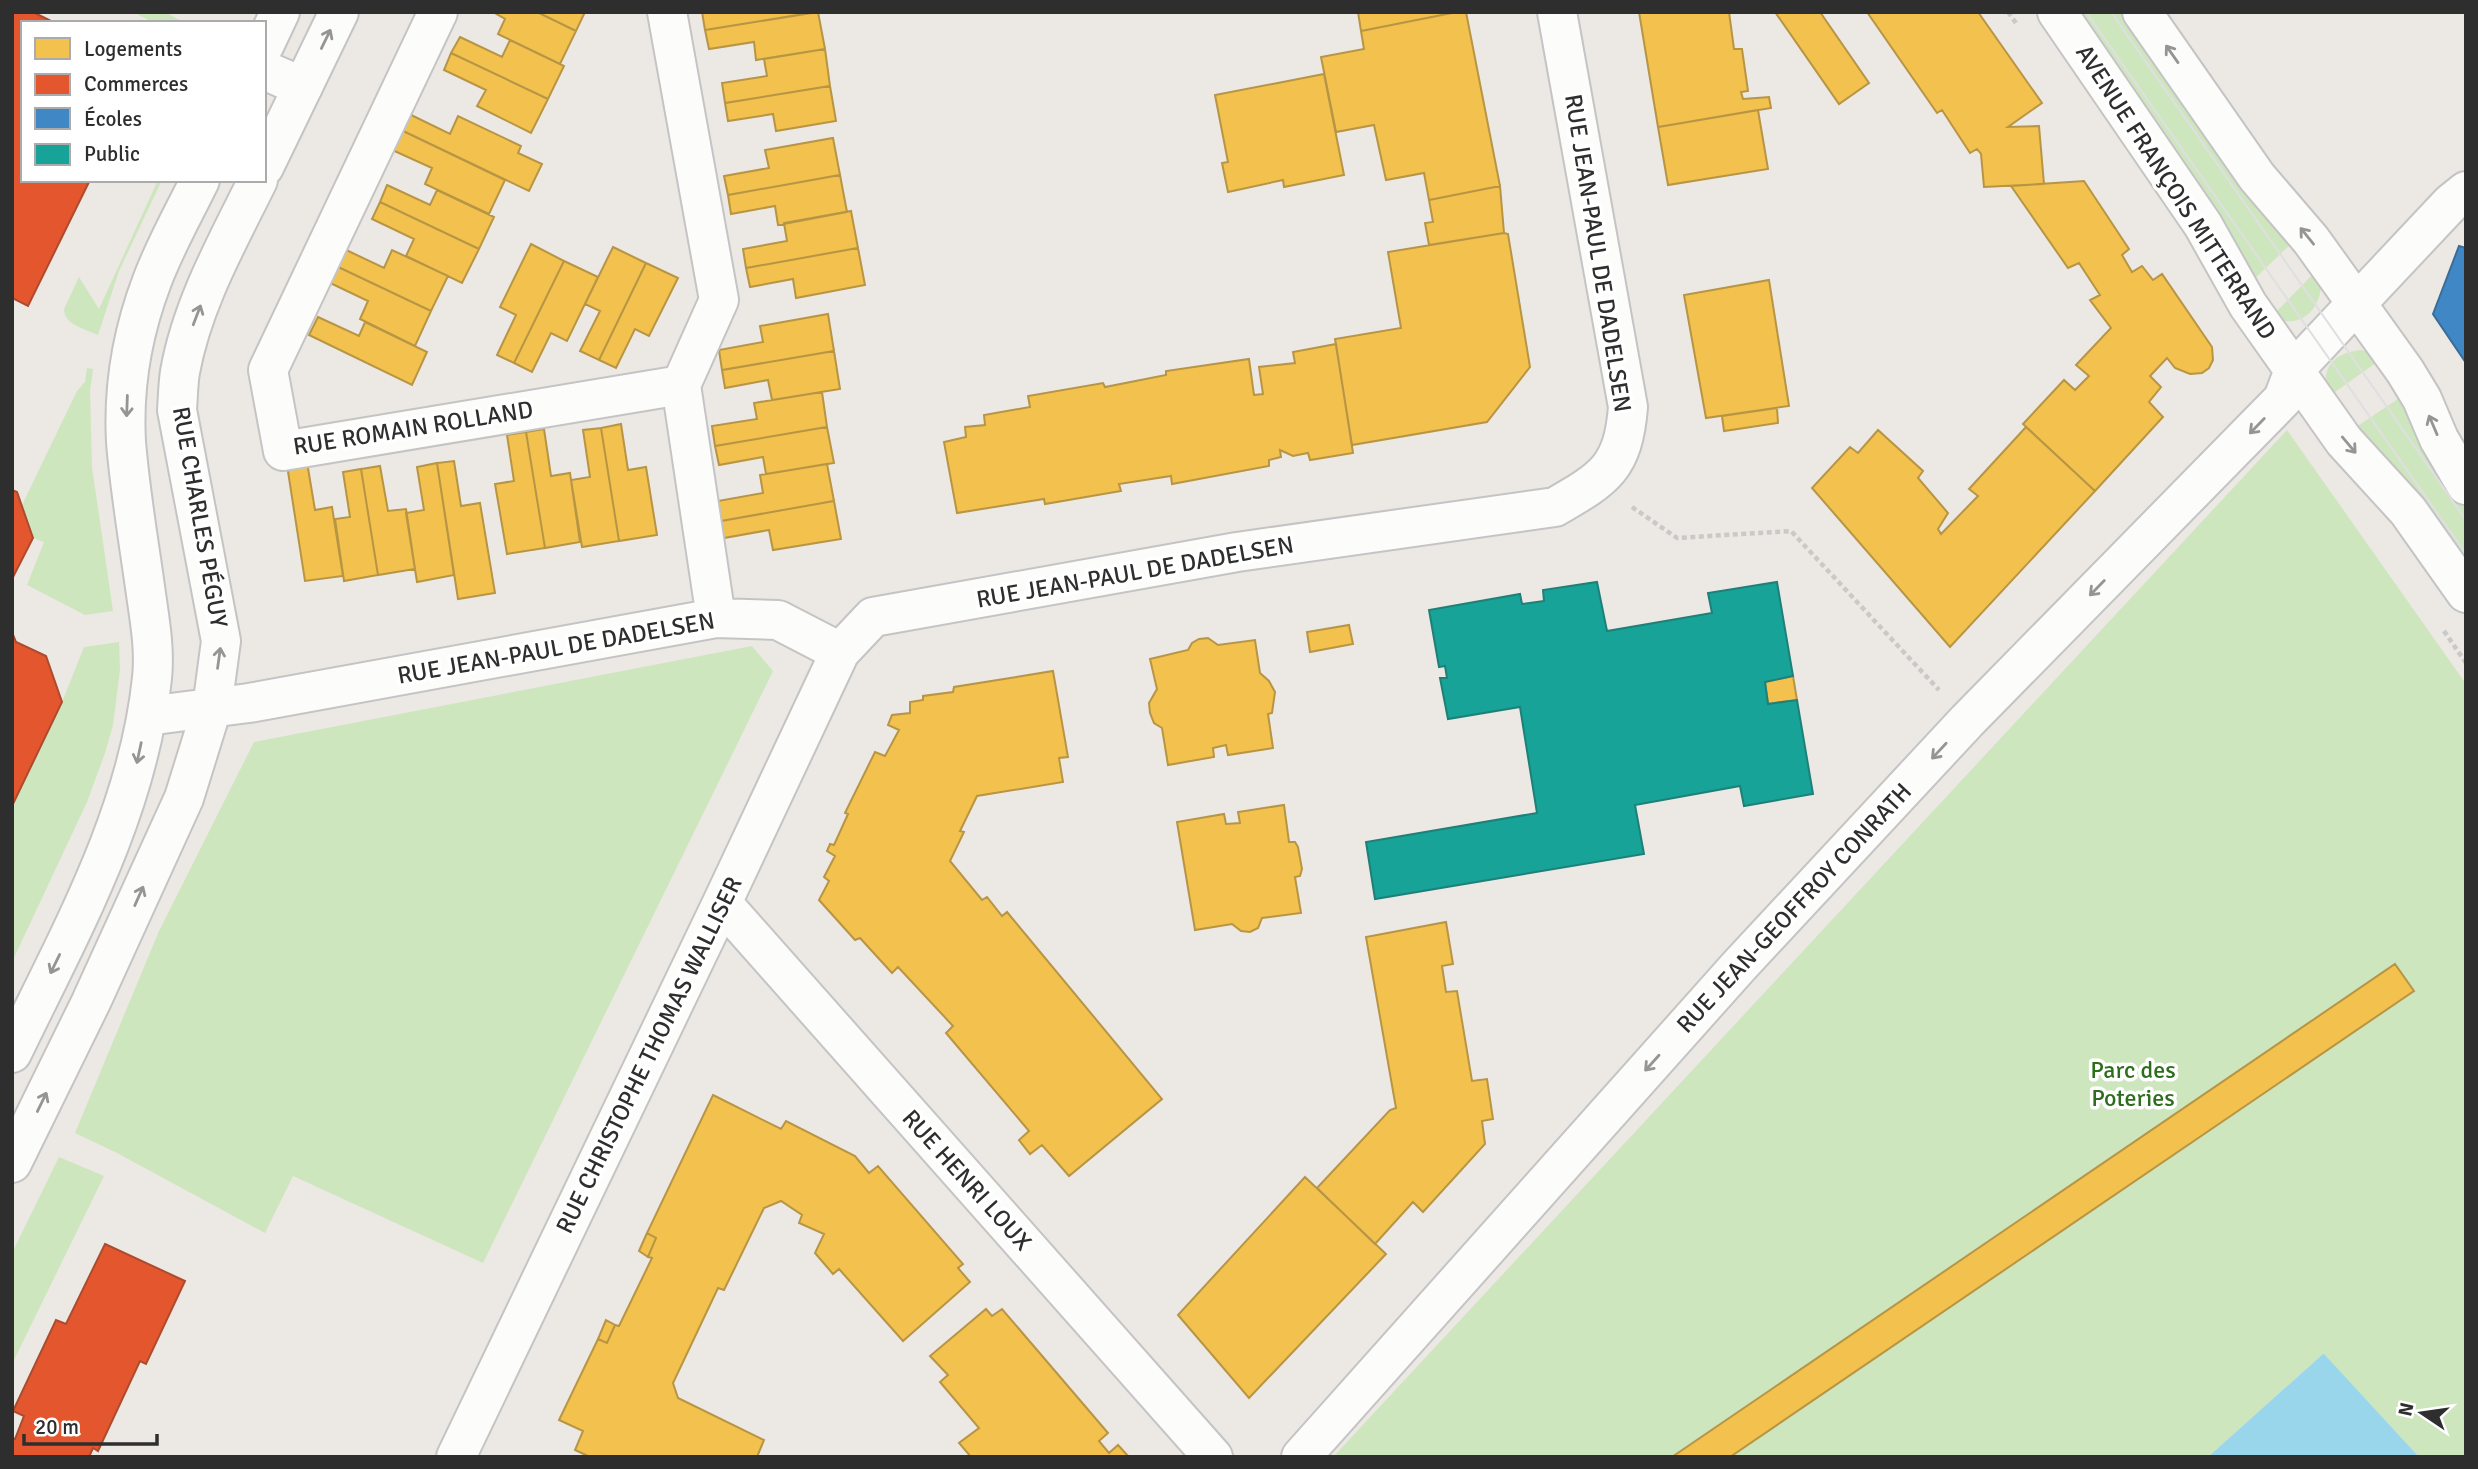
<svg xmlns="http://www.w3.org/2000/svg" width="2478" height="1469" font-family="Signika,sans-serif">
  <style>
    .green { fill: #cee6be }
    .water { fill: #99d6ec }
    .homes { fill: #f2c14e; stroke: #b79544; stroke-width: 2 }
    .shops { fill: #e4572e; stroke: #ad4b2e; stroke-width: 2 }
    .schools { fill: #3f88c5; stroke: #3a6d98; stroke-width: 2 }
    .public { fill: #17a398; stroke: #1e8078; stroke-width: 2 }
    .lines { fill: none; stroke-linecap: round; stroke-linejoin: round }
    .minor-casing { stroke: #c5c4c5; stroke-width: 42 }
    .path { stroke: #c9c9c8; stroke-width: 4.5; stroke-dasharray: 5 3.5; stroke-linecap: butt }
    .minor { stroke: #fcfcfb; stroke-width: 38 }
    .tram { stroke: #dfdfe1; stroke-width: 2 }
    .oneway { stroke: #959594 }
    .labels { text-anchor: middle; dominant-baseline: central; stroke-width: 7; stroke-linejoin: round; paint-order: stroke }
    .street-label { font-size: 24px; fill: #2e2e2e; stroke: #fff }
    .park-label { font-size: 24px; fill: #2c6e1b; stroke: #fff }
  </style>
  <rect width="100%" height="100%" fill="#ece8e4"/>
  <!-- green -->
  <path class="green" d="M133,12H165L185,23H154Z
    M2070,12H2129L2294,241L2250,283Z
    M158,180H162L119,271L98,335C85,329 64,325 64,309L79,277L99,309Z
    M2318,269C2330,299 2304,335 2272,316Z
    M2361,350L2371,353L2380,360L2328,397C2320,369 2332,353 2361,350Z
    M87,368L93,369L90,391L92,467L113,611L85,615L27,585L44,542L33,538L22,505L77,391L85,382Z
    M2404,395L2466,501V572L2353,429Z
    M2287,430L2466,684V1457H2419L2323,1354L2208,1457H1333Z
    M119,642L120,670L113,725L105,753L87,802L12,962V806L62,702L84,647Z
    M752,646L773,671L483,1263L293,1176L265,1233L117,1153L75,1133L159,931L254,742Z
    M59,1157L104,1176L12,1364V1253Z"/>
  <!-- water -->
  <path class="water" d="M2324,1354L2419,1457H2208L2323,1354Z"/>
  <!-- homes -->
  <path class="homes" d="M493,12H537L576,31L560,64L498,34L505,19Z
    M537,12H585L576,31Z
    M702,12H816L705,30Z
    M818,12L825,49L756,60L754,42L709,49L705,30Z
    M1358,12H1457L1361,31Z
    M1457,12H1466L1500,186L1429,200L1424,173L1386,180L1374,125L1336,132L1321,57L1364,49L1361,31Z
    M1639,12H1729L1734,49H1742L1748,91L1741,92L1743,99L1769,97L1771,108L1658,127Z
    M1775,12H1820L1869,83L1839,104Z
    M1867,12H1978L2042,103L2008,127L2039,126L2044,184L1984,187L1981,154L1977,149L1970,153L1942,110L1937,113Z
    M460,37L502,57L510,40L564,66L548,99L451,53Z
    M825,49L830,86L725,103L722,83L767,76L764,59Z
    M451,53L548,99L531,133L477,106L486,90L444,70Z
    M1324,74L1344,175L1284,187L1283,180L1228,192L1222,163L1228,162L1215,95Z
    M830,86L836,121L776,131L773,114L728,121L725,103Z
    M1758,110L1768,169L1668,185L1658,127Z
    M407,113L450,134L458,116L521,146L518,153L542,164L529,191L399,129Z
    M399,129L505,180L489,214L425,184L432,168L390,149Z
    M833,138L840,175L728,195L724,176L769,168L765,150Z
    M840,175L847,212L778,225L775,206L731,214L728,195Z
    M2084,181L2129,249L2122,255L2132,272L2142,266L2153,280L2162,274L2212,347L2213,360L2209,368L2202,373L2190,374L2175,368L2167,358L2150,376L2161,387L2149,402L2163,417L2095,491L2023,424L2064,380L2075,390L2089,376L2076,365L2111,328L2090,300L2100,295L2079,263L2068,268L2011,186Z
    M387,185L430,205L437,190L494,217L479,249L380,202Z
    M1500,186L1504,233L1429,245L1425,223L1433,222L1429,200Z
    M380,202L479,249L462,283L406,256L414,239L372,219Z
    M851,211L858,248L746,268L743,249L787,241L784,223Z
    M1504,233L1508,234L1530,367L1487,422L1352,445L1335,339L1401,328L1388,252Z
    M531,244L564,261L514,363L497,355L516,315L500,307Z
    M613,247L646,263L599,360L580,351L600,311L585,304Z
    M342,248L384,268L392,250L448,276L431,311L334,265Z
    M858,248L865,285L796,298L793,279L750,287L746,268Z
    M564,261L598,277L567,341L551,333L532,372L514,363Z
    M646,263L678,278L649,336L635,329L616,368L599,360Z
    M334,265L431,311L415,346L360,319L368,301L326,281Z
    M1769,280L1789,406L1706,418L1684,295Z
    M828,314L834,351L722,370L719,350L763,342L760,326Z
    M318,317L359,336L365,322L427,352L412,385L309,335Z
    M1336,344L1353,453L1310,460L1308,453L1293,456L1280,450L1281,457L1269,460V466L1172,484L1171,476L1119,484L1121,491L1045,504L1044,499L957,513L944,442L966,437L965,427L985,425L984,415L1030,407L1028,396L1103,383L1105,387L1166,375V371L1249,359L1254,395L1263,394L1259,367L1295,363L1293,352Z
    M834,351L840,389L772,400L768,380L725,388L722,370Z
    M822,392L827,427L715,446L712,426L757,419L754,403Z
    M1777,408L1778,423L1724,431L1722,416Z
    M621,424L628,470L646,467L657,535L619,541L601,428Z
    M827,427L834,463L766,474L763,457L719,465L715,446Z
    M2026,427L2095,491L1950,647L1812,488L1850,447L1858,453L1878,430L1923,471L1918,478L1948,513L1938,529L1941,534L1978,496L1969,489Z
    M601,428L619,541L582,547L571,480L590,477L583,430Z
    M544,429L551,476L570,473L580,542L545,548L526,432Z
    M526,432L545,548L507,554L495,484L514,481L507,435Z
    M454,461L461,506L480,503L495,593L458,599L437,463Z
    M307,462L315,510L332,507L343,576L305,581L287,465Z
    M437,463L454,575L417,582L406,513L424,510L417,467Z
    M827,464L834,501L721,521L718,501L763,493L760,475Z
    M380,466L388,511L406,509L415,569L378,575L361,469Z
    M361,469L378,575L344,581L335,519L350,517L343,472Z
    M834,501L841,539L773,550L769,530L724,538L721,521Z
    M1349,625L1353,644L1310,652L1307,632Z
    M1208,638L1218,645L1255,640L1260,673L1269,681L1275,692L1272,713L1268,714L1273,748L1228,755L1226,745L1213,748L1214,757L1168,765L1162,728L1154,723L1150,713L1149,703L1157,689L1150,659L1188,650L1192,643L1199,639Z
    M1053,671L1068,757L1059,758L1063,782L977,796L960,831L964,832L950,861L982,900L987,897L1002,916L1007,912L1162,1099L1069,1176L1042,1145L1030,1154L1019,1140L1029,1131L946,1033L953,1026L898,967L892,973L860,938L855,940L819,900L829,881L824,877L835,856L827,851L830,844L834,845L848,814L845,813L875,752L885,756L899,730L888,725L892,715L910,713V702L923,700V696L953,692L954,687Z
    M1793,676L1797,700L1768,704L1765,682Z
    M1284,805L1289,842H1295L1298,847L1302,869L1300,876L1295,877L1301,913L1262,918L1258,928L1250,932L1241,931L1232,924L1195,930L1177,822L1224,814L1226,824L1240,823L1238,812Z
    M1446,922L1453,964L1442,966L1446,992L1457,991L1472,1081L1487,1079L1493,1119L1482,1121L1485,1144L1423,1212L1413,1202L1375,1244L1317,1188L1390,1110L1396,1108L1366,937Z
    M2395,964L2414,991L1730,1457H1672Z
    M713,1095L781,1129L786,1121L855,1156L869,1173L878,1166L963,1264L958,1268L970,1282L903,1341L839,1269L833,1274L815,1253L824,1234L799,1223L802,1215L781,1201L764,1208L724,1290L718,1288L673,1383L678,1398L764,1440L757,1457H590L575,1450L583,1431L559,1420L598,1339L607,1343L615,1325L619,1326L652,1258L648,1257L656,1238L647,1233Z
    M1305,1177L1386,1254L1249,1398L1178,1315Z
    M647,1233L656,1238L648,1257L639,1251Z
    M986,1309L992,1316L1002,1309L1108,1433L1099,1441L1109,1453L1118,1445L1129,1457H971L959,1443L979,1428L940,1382L948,1375L930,1356Z
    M606,1320L615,1325L607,1343L598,1339Z"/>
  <!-- shops -->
  <path class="shops" d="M12,12H33L55,23H23V180H90L28,306L12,298Z
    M12,490L17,492L33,538L12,579Z
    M12,632L16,642L46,656L62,702L12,806Z
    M105,1244L185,1281L146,1364L140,1361L98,1451L93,1448L89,1457H12V1438L15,1439L24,1416L13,1411L56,1320L66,1324Z"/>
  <!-- schools -->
  <path class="schools" d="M2459,246L2466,248V363L2433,314Z"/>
  <!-- public -->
  <path class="public" d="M1597,582L1607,631L1712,613L1708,593L1777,582L1793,676L1765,682L1768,704L1797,700L1813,794L1744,806L1740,786L1635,805L1644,854L1375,899L1366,842L1537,813L1520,707L1448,719L1440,678H1447L1445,666L1439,667L1429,610L1520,594L1522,604L1544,601L1543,590Z"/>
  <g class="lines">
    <defs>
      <path id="minor" d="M438,12L268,370L283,451L681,385
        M667,12L719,300L681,385L716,618
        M2057,12L2203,225L2248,305L2344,441L2408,511L2466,593
        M2142,12L2257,177L2311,240L2405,371L2422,399L2439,439L2466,485
        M264,46L280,12
        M264,70L303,87
        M264,167L339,12
        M147,716L249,703L716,618L778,620L840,652
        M722,903L1213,1457
        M12,1053C70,933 138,813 152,678C155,650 150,622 146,594C139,543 130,492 126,442C123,387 133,331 152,281C165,246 184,213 200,180
        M12,1163L91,1002L184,798L212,708L221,641L177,410C178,397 178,384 180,372C192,304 228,241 258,180
        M456,1457L722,903L840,652L873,617L1237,552L1555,507C1605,478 1623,468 1628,407L1557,12
        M1301,1457L1739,966L1967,721L2283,399L2294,370L2451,203L2466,191"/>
    </defs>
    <!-- minor casing -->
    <use href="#minor" class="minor-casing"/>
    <!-- path -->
    <path class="path" d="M2008,12L2016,23
      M1632,507L1677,538L1791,531L1939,690
      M2444,631L2466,663"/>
    <!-- minor -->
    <use href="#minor" class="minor"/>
    <!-- tram -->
    <path class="tram" d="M2086,12L2466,554
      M2111,12L2466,520"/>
  </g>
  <!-- one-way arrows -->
  <defs><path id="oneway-shaft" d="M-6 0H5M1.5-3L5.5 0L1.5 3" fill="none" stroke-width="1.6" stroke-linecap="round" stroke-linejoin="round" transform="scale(1.75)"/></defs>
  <g class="oneway">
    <use href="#oneway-shaft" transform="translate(326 39) rotate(-64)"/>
    <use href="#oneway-shaft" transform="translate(2172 54) rotate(-125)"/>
    <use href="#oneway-shaft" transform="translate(2307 236) rotate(-129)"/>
    <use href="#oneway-shaft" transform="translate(197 315) rotate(-69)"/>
    <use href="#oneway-shaft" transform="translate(127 406) rotate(92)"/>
    <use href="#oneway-shaft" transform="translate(2433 425) rotate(-113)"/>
    <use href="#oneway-shaft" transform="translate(2257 426) rotate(134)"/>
    <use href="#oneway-shaft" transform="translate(2349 445) rotate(50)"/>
    <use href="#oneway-shaft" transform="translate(2097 588) rotate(134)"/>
    <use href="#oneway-shaft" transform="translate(219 658) rotate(-82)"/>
    <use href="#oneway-shaft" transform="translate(1939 751) rotate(133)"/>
    <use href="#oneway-shaft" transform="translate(139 753) rotate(102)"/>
    <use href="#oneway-shaft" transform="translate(139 896) rotate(-66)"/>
    <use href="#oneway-shaft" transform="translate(55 964) rotate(116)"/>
    <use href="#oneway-shaft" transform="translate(1652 1063) rotate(132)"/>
    <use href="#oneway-shaft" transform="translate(42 1102) rotate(-64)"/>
  </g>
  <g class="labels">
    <!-- street labels -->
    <g class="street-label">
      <text transform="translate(2176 192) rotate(57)">AVENUE FRANÇOIS MITTERRAND</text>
      <text transform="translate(1598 253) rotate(81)">RUE JEAN-PAUL DE DADELSEN</text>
      <text transform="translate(413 428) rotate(-9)">RUE ROMAIN ROLLAND</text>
      <text transform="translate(200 517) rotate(80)">RUE CHARLES PÉGUY</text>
      <text transform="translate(1135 572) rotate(-10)">RUE JEAN-PAUL DE DADELSEN</text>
      <text transform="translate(556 648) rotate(-10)">RUE JEAN-PAUL DE DADELSEN</text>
      <text transform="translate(1794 908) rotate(-47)">RUE JEAN-GEOFFROY CONRATH</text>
      <text transform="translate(649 1055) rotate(-64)">RUE CHRISTOPHE THOMAS WALLISER</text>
      <text transform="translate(967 1180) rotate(48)">RUE HENRI LOUX</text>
    </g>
    <!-- park labels -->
    <g class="park-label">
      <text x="2133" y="1070">Parc des<tspan x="2133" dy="28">Poteries</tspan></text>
    </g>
  </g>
  <!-- border -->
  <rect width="2478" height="1469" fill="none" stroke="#2e2e2e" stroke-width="28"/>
  <!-- legend -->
  <rect x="21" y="21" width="245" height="161" fill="#ffffff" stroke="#ababab" stroke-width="2"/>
  <rect x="35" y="38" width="35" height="21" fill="#f2c14e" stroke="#ababab" stroke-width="2"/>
  <text x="84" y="56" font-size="21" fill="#2e2e2e">Logements</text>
  <rect x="35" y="74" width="35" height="21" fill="#e4572e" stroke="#ababab" stroke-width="2"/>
  <text x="84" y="91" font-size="21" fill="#2e2e2e">Commerces</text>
  <rect x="35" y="108" width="35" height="21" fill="#3f88c5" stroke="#ababab" stroke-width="2"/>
  <text x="84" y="126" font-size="21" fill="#2e2e2e">Écoles</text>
  <rect x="35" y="144" width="35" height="21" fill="#17a398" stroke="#ababab" stroke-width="2"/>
  <text x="84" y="161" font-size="21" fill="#2e2e2e">Public</text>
  <!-- north arrow -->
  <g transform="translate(2422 1413) rotate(283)" stroke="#ffffff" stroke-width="5" paint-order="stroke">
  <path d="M0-5L12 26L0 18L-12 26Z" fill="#2e2e2e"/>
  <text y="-10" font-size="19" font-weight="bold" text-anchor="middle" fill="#2e2e2e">N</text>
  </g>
  <!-- scale -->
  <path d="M24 1434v10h133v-10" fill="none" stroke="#2e2e2e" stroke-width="3.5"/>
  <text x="35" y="1434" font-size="21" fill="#2e2e2e" stroke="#ffffff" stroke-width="5" paint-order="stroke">20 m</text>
</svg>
